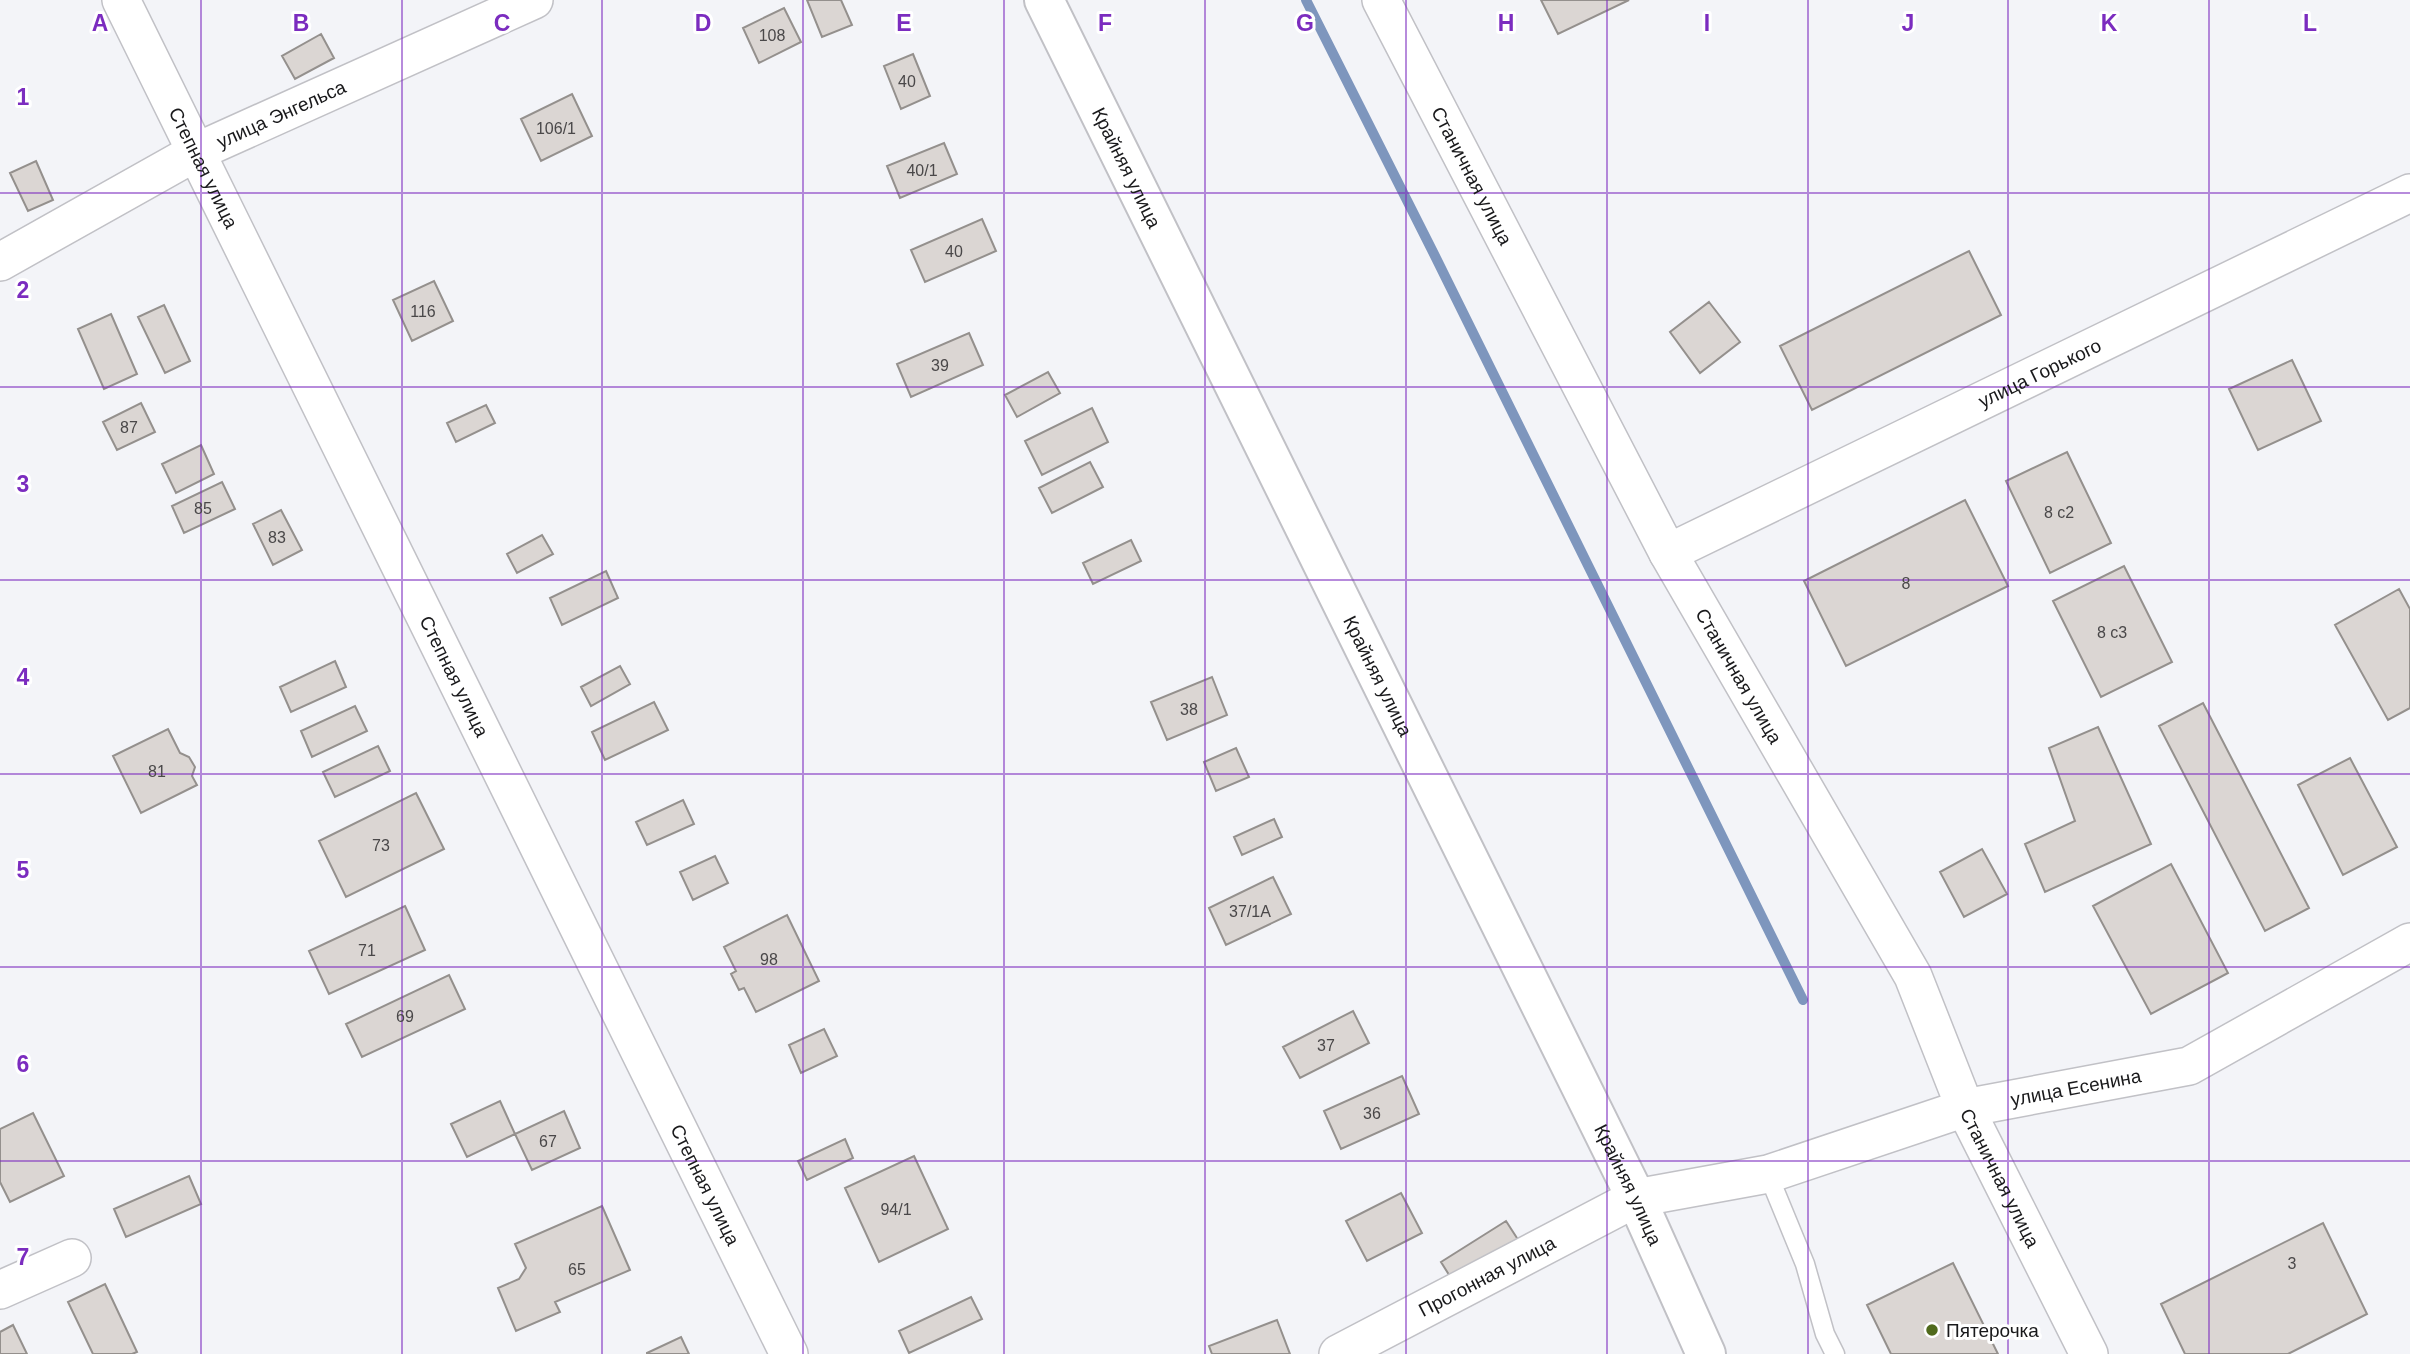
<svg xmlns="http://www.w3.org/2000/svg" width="2410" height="1354" font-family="Arial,sans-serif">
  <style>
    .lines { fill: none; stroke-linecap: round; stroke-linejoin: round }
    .stream { stroke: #7e96bd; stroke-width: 10 }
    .building { fill: #dbd6d3; stroke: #94908d; stroke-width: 2 }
    .service-casing { stroke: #c1c1c6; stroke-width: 21 }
    .minor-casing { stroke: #c1c1c6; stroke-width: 40 }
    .secondary-casing { stroke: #c1c1c6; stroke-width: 42 }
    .service { stroke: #fff; stroke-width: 18 }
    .minor { stroke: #fff; stroke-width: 37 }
    .secondary { stroke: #fff; stroke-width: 38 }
    .grid { fill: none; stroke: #7b2cbf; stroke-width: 2; stroke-opacity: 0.55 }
    .poi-dot { fill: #506a1c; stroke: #fff; stroke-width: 2.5 }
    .labels { text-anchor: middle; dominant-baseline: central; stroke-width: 6; stroke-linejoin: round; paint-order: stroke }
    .number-label { font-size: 16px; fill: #4a4849 }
    .street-label { font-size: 19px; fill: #19191b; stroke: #fff }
    .poi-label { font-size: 19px; fill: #19191b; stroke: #fff; text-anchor: start }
    .grid-label { font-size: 23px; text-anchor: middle; font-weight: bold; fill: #7b2cbf; stroke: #fff; stroke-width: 6; stroke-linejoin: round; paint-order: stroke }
  </style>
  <rect width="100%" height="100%" fill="#f3f4f8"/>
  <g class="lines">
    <!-- stream -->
    <path class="stream" d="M1306,0L1434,254L1803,1000"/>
  </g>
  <!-- building -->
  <path class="building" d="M807,0H841L852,25L822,37Z
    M1541,0H1629L1558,34Z
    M784,8L801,42L759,63L743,28Z
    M321,34L334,58L295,79L282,56Z
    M913,54L930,96L901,109L884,66Z
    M572,94L592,136L541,161L521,119Z
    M944,143L957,174L900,198L887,166Z
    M36,161L53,200L28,211L10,173Z
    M982,219L996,251L925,282L911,250Z
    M1969,251L2001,315L1812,410L1780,346Z
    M434,281L453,321L412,341L393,300Z
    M1709,302L1740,342L1700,373L1670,332Z
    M164,305L190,361L165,373L138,317Z
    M111,314L137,374L104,389L78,329Z
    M969,333L983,365L911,397L897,364Z
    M2292,360L2321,421L2258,450L2229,389Z
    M1048,372L1060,393L1017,417L1005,395Z
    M141,403L155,432L117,450L103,422Z
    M486,405L495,423L456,442L447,423Z
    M1092,408L1108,442L1042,475L1025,441Z
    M201,445L214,474L176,493L162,464Z
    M2067,452L2111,543L2050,573L2006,481Z
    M1090,462L1103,487L1052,513L1039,488Z
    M222,482L235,509L184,533L172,506Z
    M1965,500L2008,586L1846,666L1804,581Z
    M281,510L302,550L273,565L253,524Z
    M542,535L553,554L517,573L507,554Z
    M1131,540L1141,561L1093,584L1083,563Z
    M2124,566L2172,662L2101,697L2053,601Z
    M606,571L618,598L562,625L550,598Z
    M2399,589L2410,609V708L2388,720L2335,625Z
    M335,661L346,687L291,712L280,687Z
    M620,666L630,684L591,706L581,687Z
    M1212,677L1227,715L1167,740L1151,702Z
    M654,702L668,730L605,760L592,732Z
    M2203,703L2309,908L2265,931L2159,726Z
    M355,706L367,731L312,757L301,731Z
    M2098,727L2151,844L2045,892L2025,844L2075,821L2049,748Z
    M168,729L180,753L189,757L195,767L192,776L197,785L141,813L113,756Z
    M378,746L390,771L335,797L323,772Z
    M1236,748L1249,777L1216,791L1204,762Z
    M2350,758L2397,847L2343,875L2298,785Z
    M416,793L444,849L346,897L319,841Z
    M683,800L694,824L647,845L636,822Z
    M1274,819L1282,837L1242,855L1234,837Z
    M1982,849L2007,894L1964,917L1940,872Z
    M715,856L728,883L693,900L680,872Z
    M2171,864L2228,973L2151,1014L2093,906Z
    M1273,877L1291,914L1226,945L1209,908Z
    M405,906L425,950L329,994L309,951Z
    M787,915L819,981L756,1012L744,988L739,990L731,974L736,971L724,947Z
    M449,975L465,1009L362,1057L346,1024Z
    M1353,1011L1369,1043L1300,1078L1283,1047Z
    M824,1029L837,1056L801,1073L789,1045Z
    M1402,1076L1419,1114L1341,1149L1324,1111Z
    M500,1101L515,1134L467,1157L451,1124Z
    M564,1111L580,1148L532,1170L515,1134Z
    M33,1113L64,1176L10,1202L0,1182V1129Z
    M845,1139L853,1158L807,1180L798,1161Z
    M914,1156L948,1229L879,1262L845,1188Z
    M189,1176L201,1204L126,1237L114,1209Z
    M1401,1193L1422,1233L1367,1261L1346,1221Z
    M602,1206L630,1270L555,1302L560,1312L516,1331L498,1288L519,1279L526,1268L515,1244Z
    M1506,1221L1526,1252L1461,1294L1441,1262Z
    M2323,1223L2367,1314L2288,1354H2185L2161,1304Z
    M1953,1263L1998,1354H1891L1867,1305Z
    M105,1284L137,1352L132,1354H93L68,1302Z
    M971,1297L982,1319L909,1353L899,1331Z
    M1277,1320L1290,1354H1212L1209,1346Z
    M13,1325L27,1354H0V1332Z
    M681,1337L689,1354H647V1353Z"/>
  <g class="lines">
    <defs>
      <path id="service" d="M1768,1174L1805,1264L1825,1334L1835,1354"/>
      <g id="minor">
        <path id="s1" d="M121,0L789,1354"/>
        <path id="s2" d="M1381,0L1668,553L1913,976L1965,1108L2089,1354"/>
        <path id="s3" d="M0,262L196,152L534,0"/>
        <path id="s4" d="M1668,553L2410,193"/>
        <path d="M0,1290L72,1258"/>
        <path id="s5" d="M1338,1354L1636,1198L1768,1174L1965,1108L2189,1066L2410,942"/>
      </g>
      <g id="secondary">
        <path id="s6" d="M1044,0L1636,1198L1706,1354"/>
      </g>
    </defs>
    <!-- service casing -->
    <use href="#service" class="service-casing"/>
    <!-- minor casing -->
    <use href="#minor" class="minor-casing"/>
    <!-- secondary casing -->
    <use href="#secondary" class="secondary-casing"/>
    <!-- service -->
    <use href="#service" class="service"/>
    <!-- minor -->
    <use href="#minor" class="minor"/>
    <!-- secondary -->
    <use href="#secondary" class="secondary"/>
  </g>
  <!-- grid -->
  <path class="grid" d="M201,0V1354M402,0V1354M602,0V1354M803,0V1354M1004,0V1354M1205,0V1354M1406,0V1354M1607,0V1354M1808,0V1354M2008,0V1354M2209,0V1354M0,193H2410M0,387H2410M0,580H2410M0,774H2410M0,967H2410M0,1161H2410"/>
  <!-- markers -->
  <circle class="poi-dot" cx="1932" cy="1330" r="7"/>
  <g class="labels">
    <!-- number labels -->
    <g class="number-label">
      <text x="772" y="35">108</text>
      <text x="907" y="81">40</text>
      <text x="556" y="128">106/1</text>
      <text x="922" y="170">40/1</text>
      <text x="954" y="251">40</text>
      <text x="423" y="311">116</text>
      <text x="940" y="365">39</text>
      <text x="129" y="427">87</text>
      <text x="203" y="508">85</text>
      <text x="2059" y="512">8 с2</text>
      <text x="277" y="537">83</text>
      <text x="1906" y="583">8</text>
      <text x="2112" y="632">8 с3</text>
      <text x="1189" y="709">38</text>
      <text x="157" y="771">81</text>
      <text x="381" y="845">73</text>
      <text x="1250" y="911">37/1А</text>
      <text x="367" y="950">71</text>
      <text x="769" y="959">98</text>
      <text x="405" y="1016">69</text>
      <text x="1326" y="1045">37</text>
      <text x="1372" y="1113">36</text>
      <text x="548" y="1141">67</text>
      <text x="896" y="1209">94/1</text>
      <text x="2292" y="1263">3</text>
      <text x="577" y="1269">65</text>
    </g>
    <!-- street labels -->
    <g class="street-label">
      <text stroke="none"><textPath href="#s3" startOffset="318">улица Энгельса</textPath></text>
      <text stroke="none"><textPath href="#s6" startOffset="187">Крайняя улица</textPath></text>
      <text stroke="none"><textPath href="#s1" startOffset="187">Степная улица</textPath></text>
      <text stroke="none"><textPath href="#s2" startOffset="198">Станичная улица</textPath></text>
      <text stroke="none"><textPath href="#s4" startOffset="413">улица Горького</textPath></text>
      <text stroke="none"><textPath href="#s2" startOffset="765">Станичная улица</textPath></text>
      <text stroke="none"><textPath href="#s6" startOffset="754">Крайняя улица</textPath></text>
      <text stroke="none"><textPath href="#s1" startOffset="754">Степная улица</textPath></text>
      <text stroke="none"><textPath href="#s5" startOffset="791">улица Есенина</textPath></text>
      <text stroke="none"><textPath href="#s2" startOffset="1332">Станичная улица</textPath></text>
      <text stroke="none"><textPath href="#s6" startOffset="1321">Крайняя улица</textPath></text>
      <text stroke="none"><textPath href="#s1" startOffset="1321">Степная улица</textPath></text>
      <text stroke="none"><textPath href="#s5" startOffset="168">Прогонная улица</textPath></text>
    </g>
    <!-- poi labels -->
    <g class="poi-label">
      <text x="1946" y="1330">Пятерочка</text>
    </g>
  </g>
  <g class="grid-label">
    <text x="100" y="31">A</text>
    <text x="301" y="31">B</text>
    <text x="502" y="31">C</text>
    <text x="703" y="31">D</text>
    <text x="904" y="31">E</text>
    <text x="1105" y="31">F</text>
    <text x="1305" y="31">G</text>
    <text x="1506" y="31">H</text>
    <text x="1707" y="31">I</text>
    <text x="1908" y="31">J</text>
    <text x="2109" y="31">K</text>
    <text x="2310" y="31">L</text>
    <text x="23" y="105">1</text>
    <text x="23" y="298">2</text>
    <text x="23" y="492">3</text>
    <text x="23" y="685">4</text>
    <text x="23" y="878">5</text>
    <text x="23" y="1072">6</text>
    <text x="23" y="1265">7</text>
  </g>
</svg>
